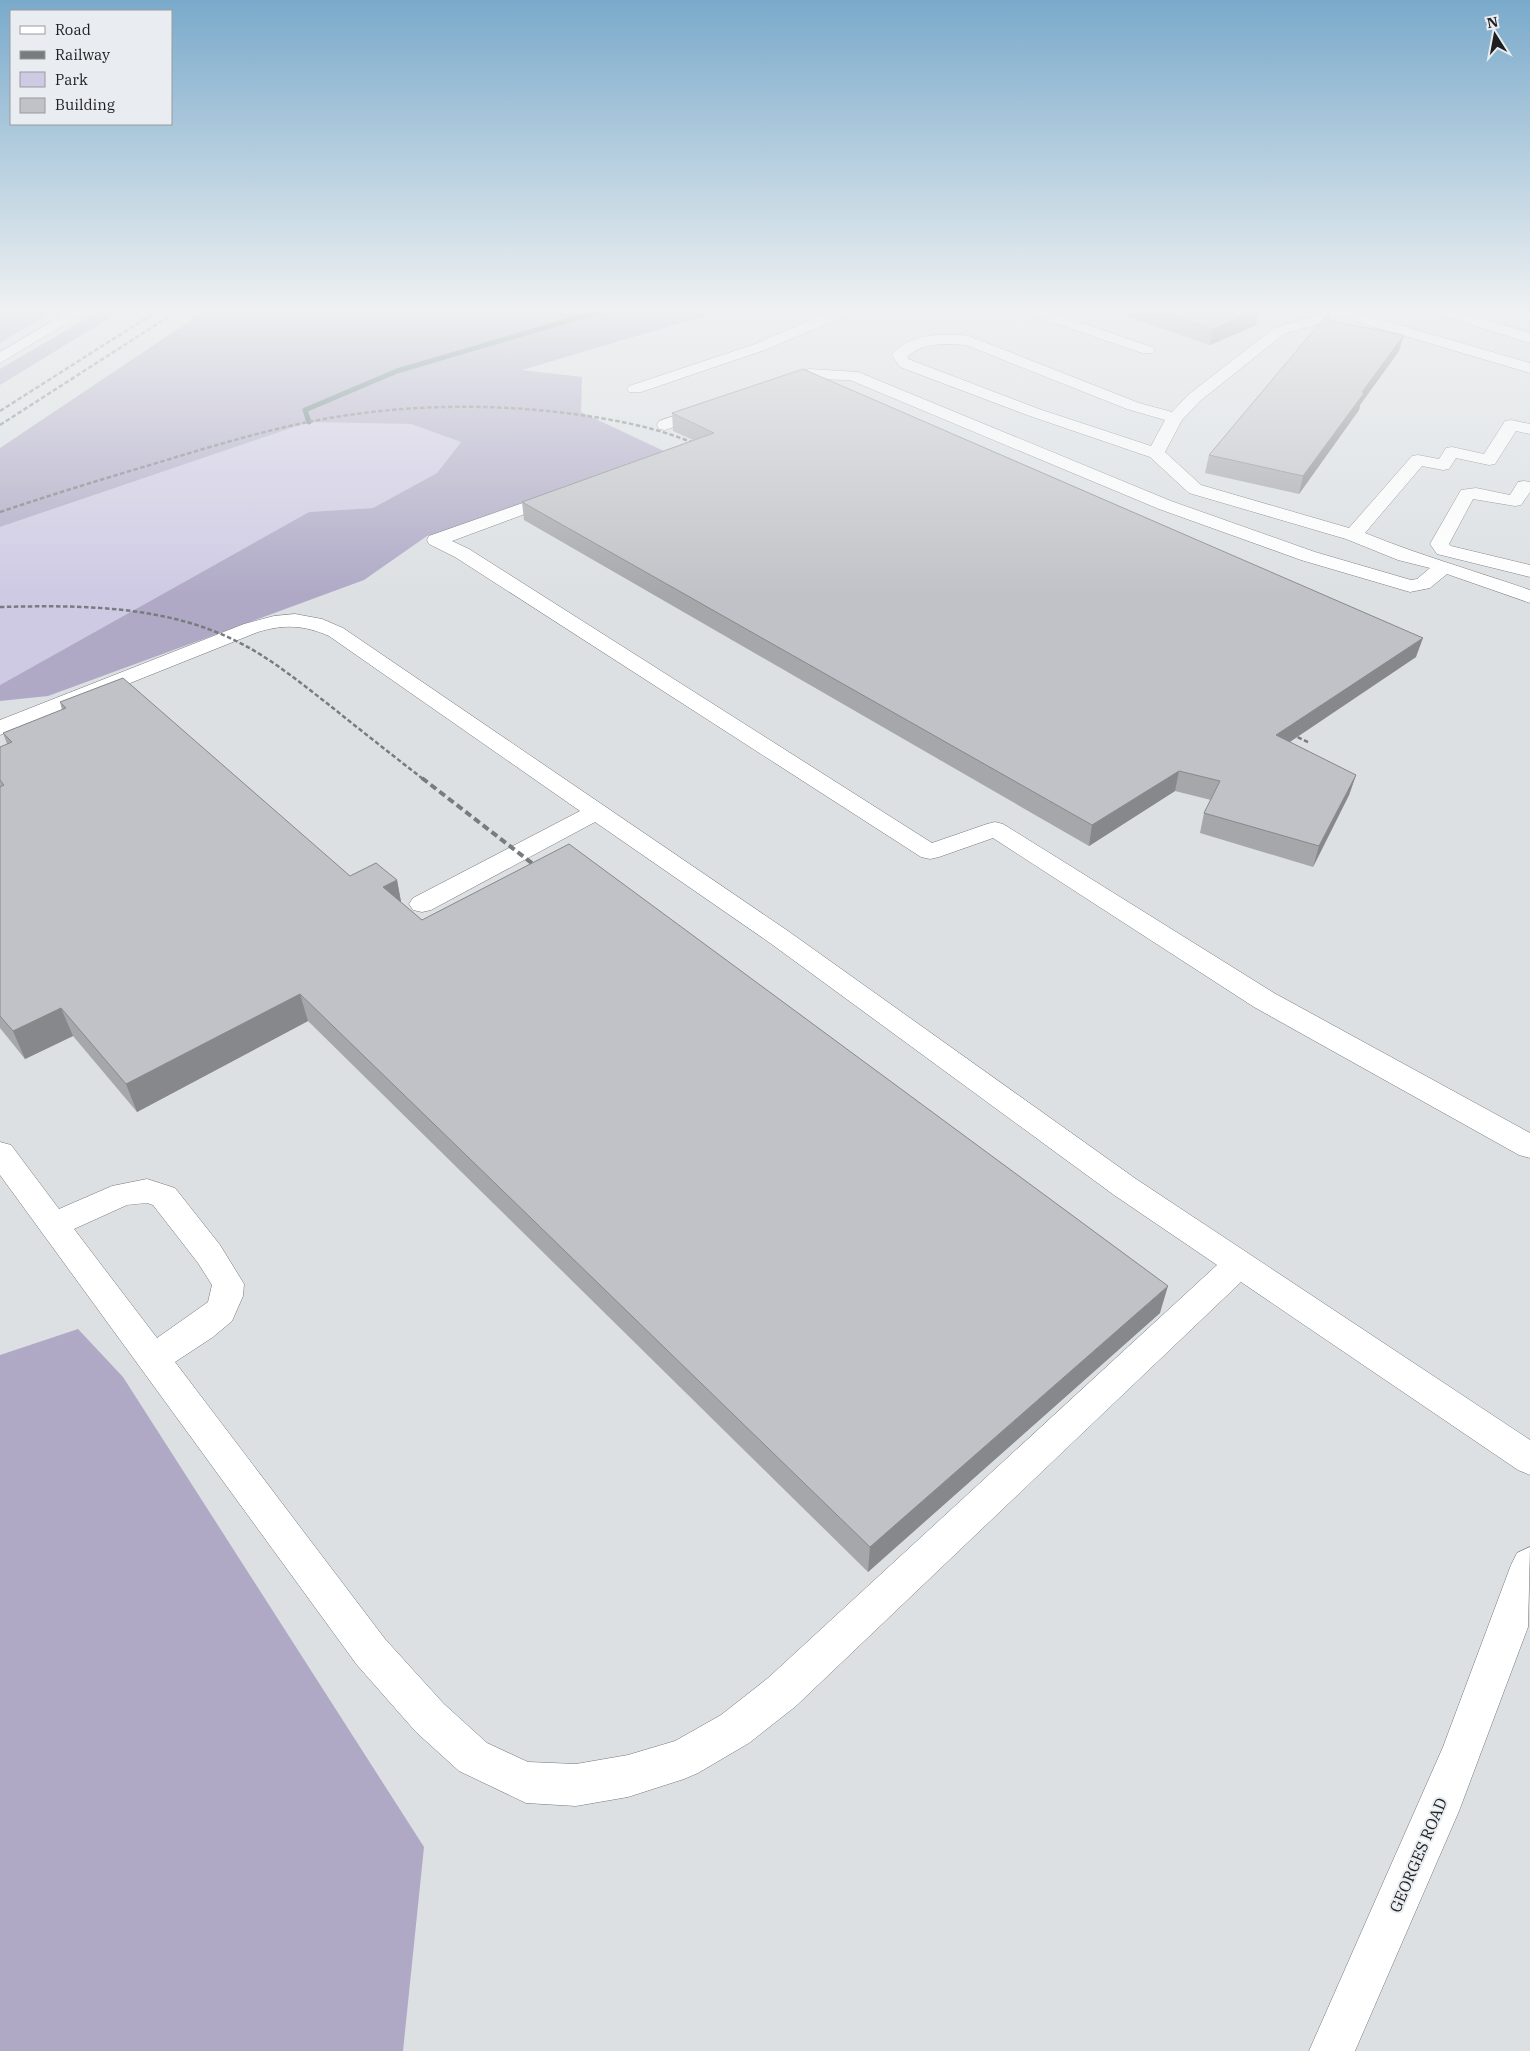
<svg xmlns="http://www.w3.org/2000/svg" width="1530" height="2051" font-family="'IBM Plex Serif',serif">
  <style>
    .green { fill: #cfcae4 }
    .forest { fill: #afa9c6 }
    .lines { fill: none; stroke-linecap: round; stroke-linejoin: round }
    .stream { stroke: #5b7679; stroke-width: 5 }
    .minor-casing { stroke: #75787b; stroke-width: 1 }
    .minor { fill: #fff; fill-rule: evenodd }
    .rail-far1 { stroke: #797c7e; stroke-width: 2.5; stroke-dasharray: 4.5 2.5; stroke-linecap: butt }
    .rail { stroke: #797c7e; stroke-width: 4; stroke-dasharray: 7 4; stroke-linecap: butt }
    .wall { fill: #a6a7ab }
    .shaded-wall { fill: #87888b }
    .building { fill: #c1c2c7; stroke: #87888b }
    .labels { text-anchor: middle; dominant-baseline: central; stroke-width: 4; stroke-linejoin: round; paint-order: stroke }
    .near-street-label { font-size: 16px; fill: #1d1f20; stroke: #e9edf1 }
  </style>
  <rect width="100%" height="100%" fill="#dce0e3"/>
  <!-- green -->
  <path class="green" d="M309,422L411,424L461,442L437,473L373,508L309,512L0,685V527Z"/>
  <!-- forest -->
  <path class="forest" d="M0,308H59L0,343Z
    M104,308H126L0,385V369Z
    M209,308H731L522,370L582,377L581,412L683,460L633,464L427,536L364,580L48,696L0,701V685L309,512L373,508L437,473L461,442L411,424L309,422L0,527V448Z
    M78,1329L123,1377L424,1847L403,2051H0V1355Z"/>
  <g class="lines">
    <!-- stream -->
    <path class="stream" d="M309,422L305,410L397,371L611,308"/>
    <defs>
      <path id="minor" d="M75,308H92L0,363V352Z
        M839,308H858L856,311L765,350L641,392H629L627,389L629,386L755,344Z
        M1018,308H1038L1152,347L1155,350L1152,353H1142L1020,311Z
        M1341,308L1530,363V373L1341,317L1284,334L1200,401L1182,420L1165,452L1201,485L1349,528L1412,456L1418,455L1439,459L1446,448L1452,447L1484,454L1505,421L1511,420L1530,424V434L1516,431L1495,464L1489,465L1456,458L1449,469L1443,470L1422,466L1365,533C1419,555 1475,571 1530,590V603L1447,574L1430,588L1410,592L1301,560L1159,509L850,380L810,379L780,388L772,383L774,380L809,369L858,372L1171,501L1315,552L1411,580L1417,579L1430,568L1398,560L1346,539L1189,493L1150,457L1027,415L900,367L892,355C908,333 945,333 969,336L1139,403L1172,412L1188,395L1274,328ZM952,344L966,345L1127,409L1165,420L1151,446L1039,409L908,359V356C920,345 936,344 952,344Z
        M1425,308H1446L1530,333V343L1427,311Z
        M707,405L715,410L713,413L665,430L659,429L657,425L659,421Z
        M1524,481L1530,482V492L1521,505L1515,506L1473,499L1449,544L1451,546L1530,565V577L1437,554L1430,544L1461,490L1476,488L1510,495L1518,482Z
        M557,491L563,492L566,496L563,500L452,541L469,549L932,843L987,824L995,822L1003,824L1274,993L1530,1133V1158L1519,1155L1254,1007L993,838L939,857L930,859L921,857L455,557L429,544L427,540L429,536Z
        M295,614L322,619L343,628L788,931L1136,1179L1530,1440V1475L1518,1470L1241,1282L796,1706L749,1743L698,1773L684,1779L628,1797L576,1806L526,1803L459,1771L416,1732L357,1665L0,1175V1142L11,1145L59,1209L112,1186L147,1179L175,1188L220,1245L244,1284L243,1296L232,1321L213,1337L175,1362L385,1639L444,1704L487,1743L528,1762L576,1764L628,1755L675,1741L721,1715L768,1678L1217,1265L1114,1195L770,943L595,822L431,910L422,912L413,910L409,904L413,898L580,811L329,636C304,625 284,624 258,632L0,735V720L244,624L274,616ZM147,1203L153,1205L198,1263L212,1285L208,1302L157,1338L74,1229L127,1205Z
        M1530,1547L1528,1627L1459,1811L1355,2051H1309L1443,1747L1511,1565L1517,1553Z"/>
    </defs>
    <!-- minor casing -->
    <use href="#minor" class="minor-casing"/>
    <!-- minor -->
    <use href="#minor" class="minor"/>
    <!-- rail-far1 -->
    <path class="rail-far1" d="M0,411L162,308
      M0,425L182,308
      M0,512C56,493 113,476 170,459C226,442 283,425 342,416C413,405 485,404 557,412C607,418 656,426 703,447
      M0,607C78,605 163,605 234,640C268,656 298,681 328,704C359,729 391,754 423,779
      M1285,731L1310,743"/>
    <!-- rail -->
    <path class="rail" d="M422,778L542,871"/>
  </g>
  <!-- wall -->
  <path class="wall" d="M1101,308H1255L1256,325L1210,345Z
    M1330,321L1399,351L1360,405L1359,410L1299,494L1205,473L1209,455Z
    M672,413L1416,657L1290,742L1356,775L1349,795L1313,867L1200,833L1204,813L1211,800L1175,791L1089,846L524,520L522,502L693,440L673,431Z
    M60,702L350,876L397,880L401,902L422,920L1160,1313L868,1572L308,1021L137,1112L73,1036L25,1059L0,1028V747L7,744L3,733L62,710Z"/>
  <!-- shaded-wall -->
  <path class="shaded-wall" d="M1259,309L1256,325L1210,345L1213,329Z
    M1404,335L1399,351L1360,405L1359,410L1299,494L1303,476L1362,392Z
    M1423,638L1416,657L1270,755L1276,735Z
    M1179,771L1175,791L1089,846L1092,825Z
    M1356,775L1349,795L1313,867L1319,846Z
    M397,880L402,907L383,887Z
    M300,994L308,1021L137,1112L126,1084Z
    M61,1008L73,1036L25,1059L13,1031Z
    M1168,1286L1160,1313L868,1572L870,1547Z"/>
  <!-- building -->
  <path class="building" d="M1150,308H1255L1259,309L1213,329Z
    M1330,311V321L1404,335L1362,392L1364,393L1303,476L1209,455Z
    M803,369L1423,638L1276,735L1356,775L1319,846L1204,813L1220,781L1179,771L1092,825L522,502L714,433L672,413Z
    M123,678L350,876L376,863L397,880L383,887L422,920L569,844L1168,1286L870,1547L300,994L126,1084L61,1008L13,1031L0,1016V787L4,785L0,780V747L12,742L3,733L66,708L60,702Z"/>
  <!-- sky -->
  <linearGradient id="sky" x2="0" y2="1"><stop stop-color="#7aaacb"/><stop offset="0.52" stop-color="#eff1f2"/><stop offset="1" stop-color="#eff1f2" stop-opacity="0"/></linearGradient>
  <rect width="1530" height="595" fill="url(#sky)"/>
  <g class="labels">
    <!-- near-street labels -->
    <g class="near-street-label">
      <text transform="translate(1418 1855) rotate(-67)">GEORGES ROAD</text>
    </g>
  </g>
  <!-- legend -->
  <rect x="10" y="10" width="162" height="115" fill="#e9edf1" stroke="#979b9d"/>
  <rect x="20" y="26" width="25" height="8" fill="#ffffff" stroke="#979b9d"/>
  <text x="55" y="35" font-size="15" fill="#1d1f20">Road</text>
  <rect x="20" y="51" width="25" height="8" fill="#797c7e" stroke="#979b9d"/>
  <text x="55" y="60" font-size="15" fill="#1d1f20">Railway</text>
  <rect x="20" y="72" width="25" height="15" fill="#cfcae4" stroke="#979b9d"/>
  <text x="55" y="85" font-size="15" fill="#1d1f20">Park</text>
  <rect x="20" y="98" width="25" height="15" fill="#c1c2c7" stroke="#979b9d"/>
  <text x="55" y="110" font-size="15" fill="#1d1f20">Building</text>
  <!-- north arrow -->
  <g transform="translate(1495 35) rotate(349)" stroke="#e9edf1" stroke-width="4" paint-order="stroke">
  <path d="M0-4L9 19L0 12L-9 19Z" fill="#1d1f20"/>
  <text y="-8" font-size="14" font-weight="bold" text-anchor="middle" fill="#1d1f20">N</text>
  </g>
</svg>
